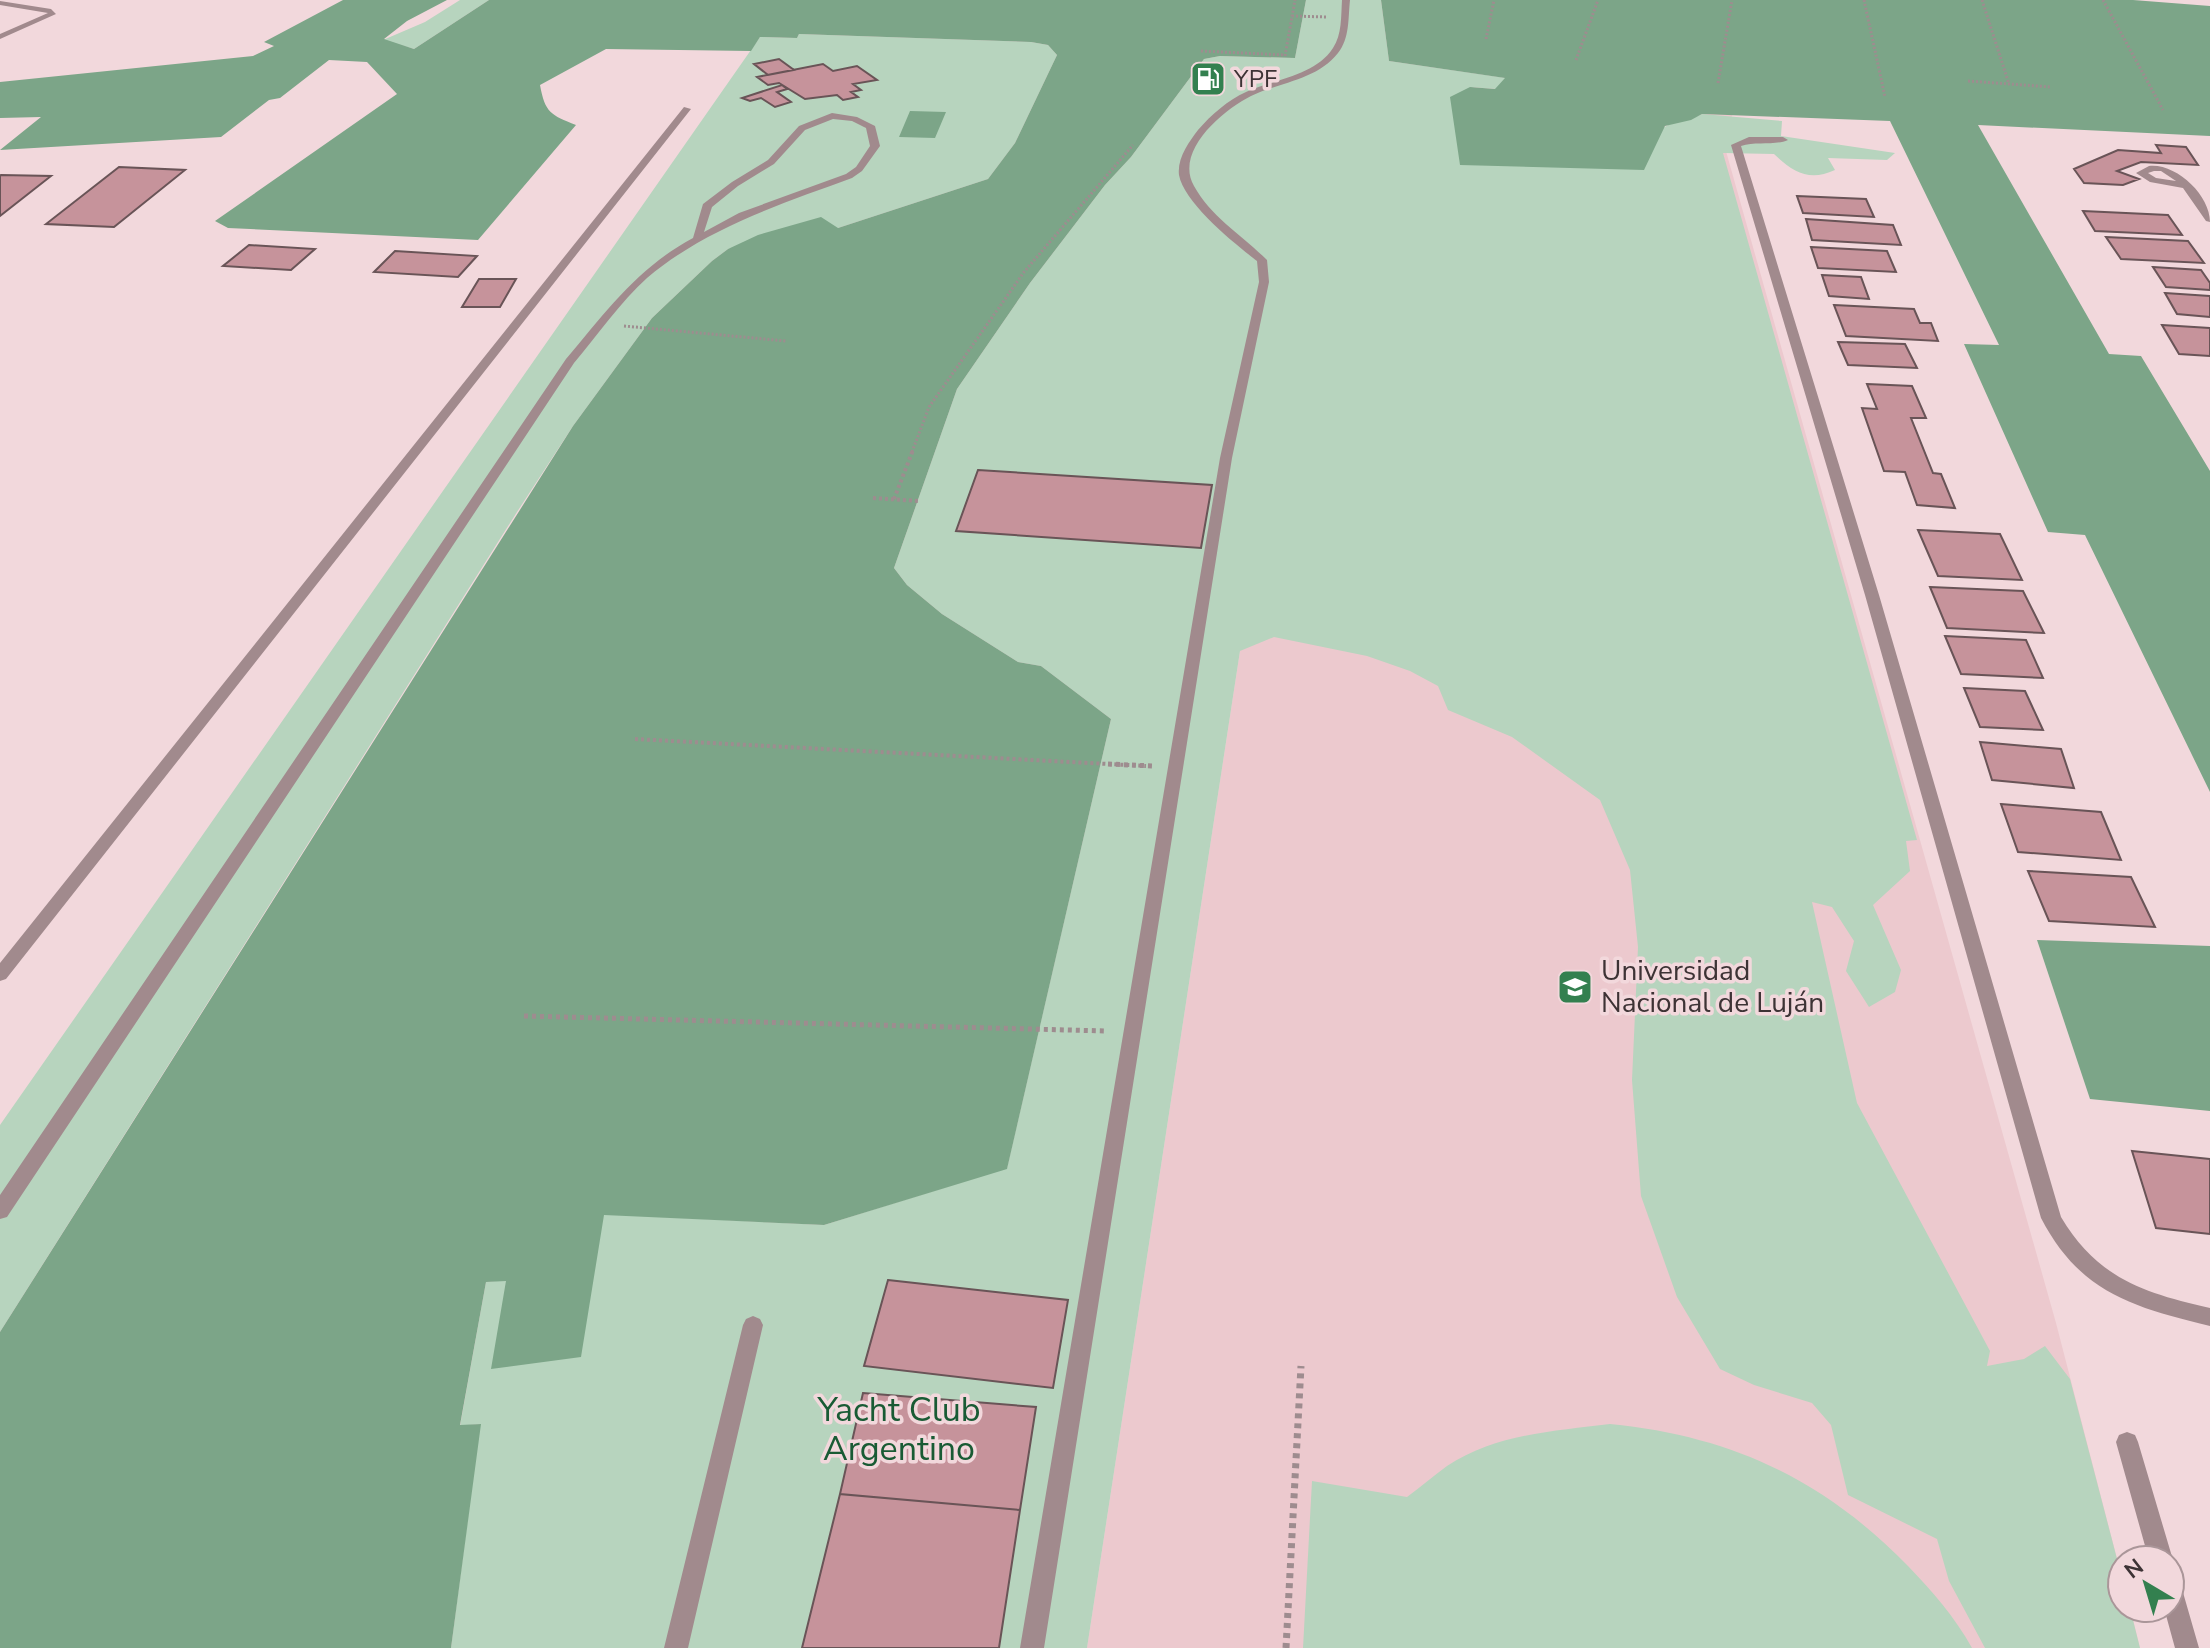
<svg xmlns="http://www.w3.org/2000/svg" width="2210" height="1648" font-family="'Nunito Sans',sans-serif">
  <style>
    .built { fill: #ecc9ce }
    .green { fill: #b7d4be }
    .water { fill: #7ca588 }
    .building { fill: #c6939b; stroke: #695457; stroke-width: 2 }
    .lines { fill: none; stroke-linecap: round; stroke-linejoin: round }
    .path-far3 { stroke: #9e8c8f; stroke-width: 3; stroke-dasharray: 2 2; stroke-linecap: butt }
    .path-far2 { stroke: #9e8c8f; stroke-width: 4; stroke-dasharray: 3 3; stroke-linecap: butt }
    .path-far1 { stroke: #9e8c8f; stroke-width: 5; stroke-dasharray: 4 4; stroke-linecap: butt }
    .path { stroke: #9e8c8f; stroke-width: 7; stroke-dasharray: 5 5; stroke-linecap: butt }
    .lane { fill: #a18a8d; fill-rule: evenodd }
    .street { fill: #a18a8d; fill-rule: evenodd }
    .labels { text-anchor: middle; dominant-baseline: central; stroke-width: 7; stroke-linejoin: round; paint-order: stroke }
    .far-poi-label { font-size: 24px; fill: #3d3335; stroke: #f2d8dc; text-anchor: start }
    .poi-label { font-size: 28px; fill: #3d3335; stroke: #f2d8dc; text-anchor: start }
    .near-park-label { font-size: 34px; fill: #195b34; stroke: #f2d8dc }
  </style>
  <rect width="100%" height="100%" fill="#f2d8dc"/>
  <!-- built -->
  <path class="built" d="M1702,114H1733L1722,137L2056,1323L2122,1578V1608H2130L2140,1648H1087L1240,651Z"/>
  <!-- green -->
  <path class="green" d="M460,0H489L414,49L383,40L425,22Z
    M1306,0H1381L1389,61L1506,78L1496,89L1470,87L1661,130C1671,120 1689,121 1702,114L1782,121L1781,136L1895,153L1887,160L1828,158L1835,170C1809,182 1793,172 1774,154L1723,153L1917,840L1906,841L1910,871L1873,905L1901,970L1895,992L1869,1007L1846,971L1854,941L1832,907L1812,902L1857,1103L1990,1351L1987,1366L2024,1359L2045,1346L2070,1379L2122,1578V1608H2130L2140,1648H1985L1949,1581L1937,1539L1848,1495L1831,1425L1812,1403L1754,1385L1720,1369L1677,1297L1641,1196L1632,1080L1638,947L1630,870L1600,800L1512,737L1448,710L1438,686L1410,671L1367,656L1274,637L1240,651L1087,1648H451L480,1424L460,1426L486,1282L506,1280L604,1214L824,1225L1007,1168L1111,719L1041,666L1018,662L942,614L907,585L894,568L957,389L1030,283L1105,185L1131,157L1204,59L1220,56L1295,58Z
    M799,34L1031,42L1048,45L1057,55L1015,143L988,179L838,228L728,249L712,261L652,318L573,426L517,512L0,1332V1125L760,37L797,38Z
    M1610,1424C1731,1436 1823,1479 1908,1566C1932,1591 1955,1617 1972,1648H1303L1312,1481L1407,1497C1421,1487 1433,1476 1447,1466C1496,1434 1554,1431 1610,1424Z"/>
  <!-- water -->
  <path class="water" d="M343,0H447L407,21L384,39L414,49L489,0H1306L1295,58L1220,56L1204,59L1131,157L1105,185L1030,283L957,389L894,568L907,585L942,614L1018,662L1041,666L1111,719L1007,1169L824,1225L604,1215L581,1357L491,1369L506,1281L486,1282L460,1425L481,1424L451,1648H0V1332L573,426L652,318L712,261L728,249L758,235L821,217L838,228L988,179L1015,143L1057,55L1048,45L1031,42L799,34L797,38L760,37L751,51L606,49L540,85C545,113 551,115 576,125L478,240L228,228L215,221L397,94L367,62L329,60L280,98L269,100L221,137L0,150L41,117L0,118V82L253,56L274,46L264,42Z
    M1381,0H2133L2210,6V136L1978,125L2109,354L2141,356L2210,471V792L2085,535L2048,532L1964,344L1999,345L1890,121L1702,114L1691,120L1665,126L1644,170L1460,165L1450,97L1470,87L1495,89L1505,78L1389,61Z
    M910,111L946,112L935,138L899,137Z
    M2037,940L2210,946V1111L2090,1099Z"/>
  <!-- building -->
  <path class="building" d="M779,59L794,70L768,75L754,64Z
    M823,64L833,71L857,66L877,80L853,84L861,90L851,92L858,97L843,100L837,95L805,99L779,83L768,85L757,77Z
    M782,85L787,89L777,92L791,102L775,107L761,98L750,101L742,98Z
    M2156,145L2186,147L2198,165L2141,162L2117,171L2139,179L2123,185L2084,183L2074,169L2118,150L2161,153Z
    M119,167L185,170L114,227L46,224Z
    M0,176L1,175L51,176L0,216Z
    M1797,196L1866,199L1874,217L1803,213Z
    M2083,211L2168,215L2182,235L2095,231Z
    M1806,219L1893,225L1901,245L1812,240Z
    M2106,237L2188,241L2204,263L2121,259Z
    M249,245L315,249L291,270L223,266Z
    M1811,247L1887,251L1896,272L1818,268Z
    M395,251L477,256L458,277L374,272Z
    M2153,267L2201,270L2210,283V290L2166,287Z
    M1822,275L1861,277L1869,299L1829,296Z
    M479,279H516L500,307H462Z
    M2165,293L2210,296V317L2177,314Z
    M1834,305L1914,309L1920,323H1931L1938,341L1846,336Z
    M2162,325L2210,328V356L2179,354Z
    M1838,342L1905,344L1917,368L1848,365Z
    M1867,384L1912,386L1926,418H1911L1933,473L1941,474L1955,508L1917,505L1905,472L1884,471L1862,408L1877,409Z
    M978,470L1212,485L1201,548L956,531Z
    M1918,530L2000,534L2022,580L1938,576Z
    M1930,587L2023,591L2044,633L1947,628Z
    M1945,636L2026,640L2043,678L1961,674Z
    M1964,688L2025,691L2043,730L1980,727Z
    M1980,742L2061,749L2074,788L1992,780Z
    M2001,804L2101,812L2121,860L2018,852Z
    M2028,871L2131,877L2155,927L2049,921Z
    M2132,1151L2210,1159V1234L2156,1228Z
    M888,1280L1068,1300L1053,1388L864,1366Z
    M863,1393L1036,1407L1020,1510L840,1494Z
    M840,1494L1020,1510L999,1648H802Z"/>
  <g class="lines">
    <!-- path-far3 -->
    <path class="path-far3" d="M1864,0L1885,97
      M1982,0L2009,84
      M2103,0L2163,110
      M1292,16L1327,17
      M1486,39L1494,0
      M1201,51L1285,55
      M1285,56L1295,0
      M1576,60L1598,0
      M1968,81L2051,87
      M1718,83L1732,0
      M624,326L786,341
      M912,452L929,407L1024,272L1133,145"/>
    <!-- path-far2 -->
    <path class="path-far2" d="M873,498L919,501
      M894,499L913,450
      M635,739L1146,766"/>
    <!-- path-far1 -->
    <path class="path-far1" d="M1108,764L1153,766
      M524,1016L1107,1031"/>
    <!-- path -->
    <path class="path" d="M1286,1648L1301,1366"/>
    <!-- lane -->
    <path class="lane" d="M1342,0H1350C1348,18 1350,38 1338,53C1317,80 1280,82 1251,96C1223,110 1174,151 1194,186C1211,217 1243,236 1267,260L1269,282L1232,458L1044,1648H1020L1220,458L1259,282L1257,261C1235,244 1184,203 1179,175C1177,158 1189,142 1198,130C1211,115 1228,100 1246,92C1274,79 1315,76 1333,48C1342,35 1341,16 1342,0Z
      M832,113L857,117L875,126L880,146L862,171L852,178C781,204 706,228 647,278C621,301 597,336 574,363L7,1217L0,1219V1195L566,359C606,312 637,268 693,238L703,204L732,182L768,160L799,126ZM833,119L852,121L866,128L870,146L856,167L846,174L739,213L704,232L712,207L738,186L774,164L805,130Z
      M753,1316L760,1319L763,1325L688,1648H664L743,1325L746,1319Z"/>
    <!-- street -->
    <path class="street" d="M0,1L51,9L56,14L0,39V34L48,13L0,5Z
      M684,107L691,109L6,979L0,981V963Z
      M1749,137H1783L1788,140C1774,146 1756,141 1741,146L1879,595L2061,1217C2097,1278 2144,1293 2210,1308V1326C2133,1307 2080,1293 2041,1218L1865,595L1731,145Z
      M2149,166C2176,163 2210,195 2210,222L2206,221L2183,188L2150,182L2136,173ZM2154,171H2161L2176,181L2156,178L2148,173Z
      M2127,1432L2135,1435L2138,1442L2173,1560L2170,1566V1560H2149L2116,1442L2119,1435Z
      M2170,1578L2178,1581L2182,1589L2199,1648H2175L2164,1608H2170Z"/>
  </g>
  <!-- icons -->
  <defs>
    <symbol id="fuel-square" viewBox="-11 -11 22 22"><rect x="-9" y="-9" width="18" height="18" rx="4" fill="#33804f" stroke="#f2d8dc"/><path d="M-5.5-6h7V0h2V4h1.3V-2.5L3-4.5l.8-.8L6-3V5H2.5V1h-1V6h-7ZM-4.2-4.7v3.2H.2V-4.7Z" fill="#fff"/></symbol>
    <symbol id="university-square" viewBox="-11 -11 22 22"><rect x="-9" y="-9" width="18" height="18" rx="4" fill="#33804f" stroke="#f2d8dc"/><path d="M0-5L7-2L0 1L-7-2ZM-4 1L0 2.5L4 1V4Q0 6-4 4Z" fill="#fff"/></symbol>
  </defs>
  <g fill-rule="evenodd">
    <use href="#fuel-square" x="1188" y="59" width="40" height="40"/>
    <use href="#university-square" x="1555" y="967" width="40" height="40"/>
  </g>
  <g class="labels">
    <!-- far-poi labels -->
    <g class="far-poi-label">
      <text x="1234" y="79">YPF</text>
    </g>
    <!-- poi labels -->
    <g class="poi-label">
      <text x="1601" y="971">Universidad<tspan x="1601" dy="32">Nacional de Luján</tspan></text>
    </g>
    <!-- near-park labels -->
    <g class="near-park-label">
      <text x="899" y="1410">Yacht Club<tspan x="899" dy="39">Argentino</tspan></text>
    </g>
  </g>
  <!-- north arrow -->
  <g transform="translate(2146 1584) rotate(322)"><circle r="38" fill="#f2d8dc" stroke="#aa9699" stroke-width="2"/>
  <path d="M0-6L14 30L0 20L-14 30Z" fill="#33804f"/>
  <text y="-12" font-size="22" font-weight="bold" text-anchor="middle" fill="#3d3335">N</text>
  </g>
</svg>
